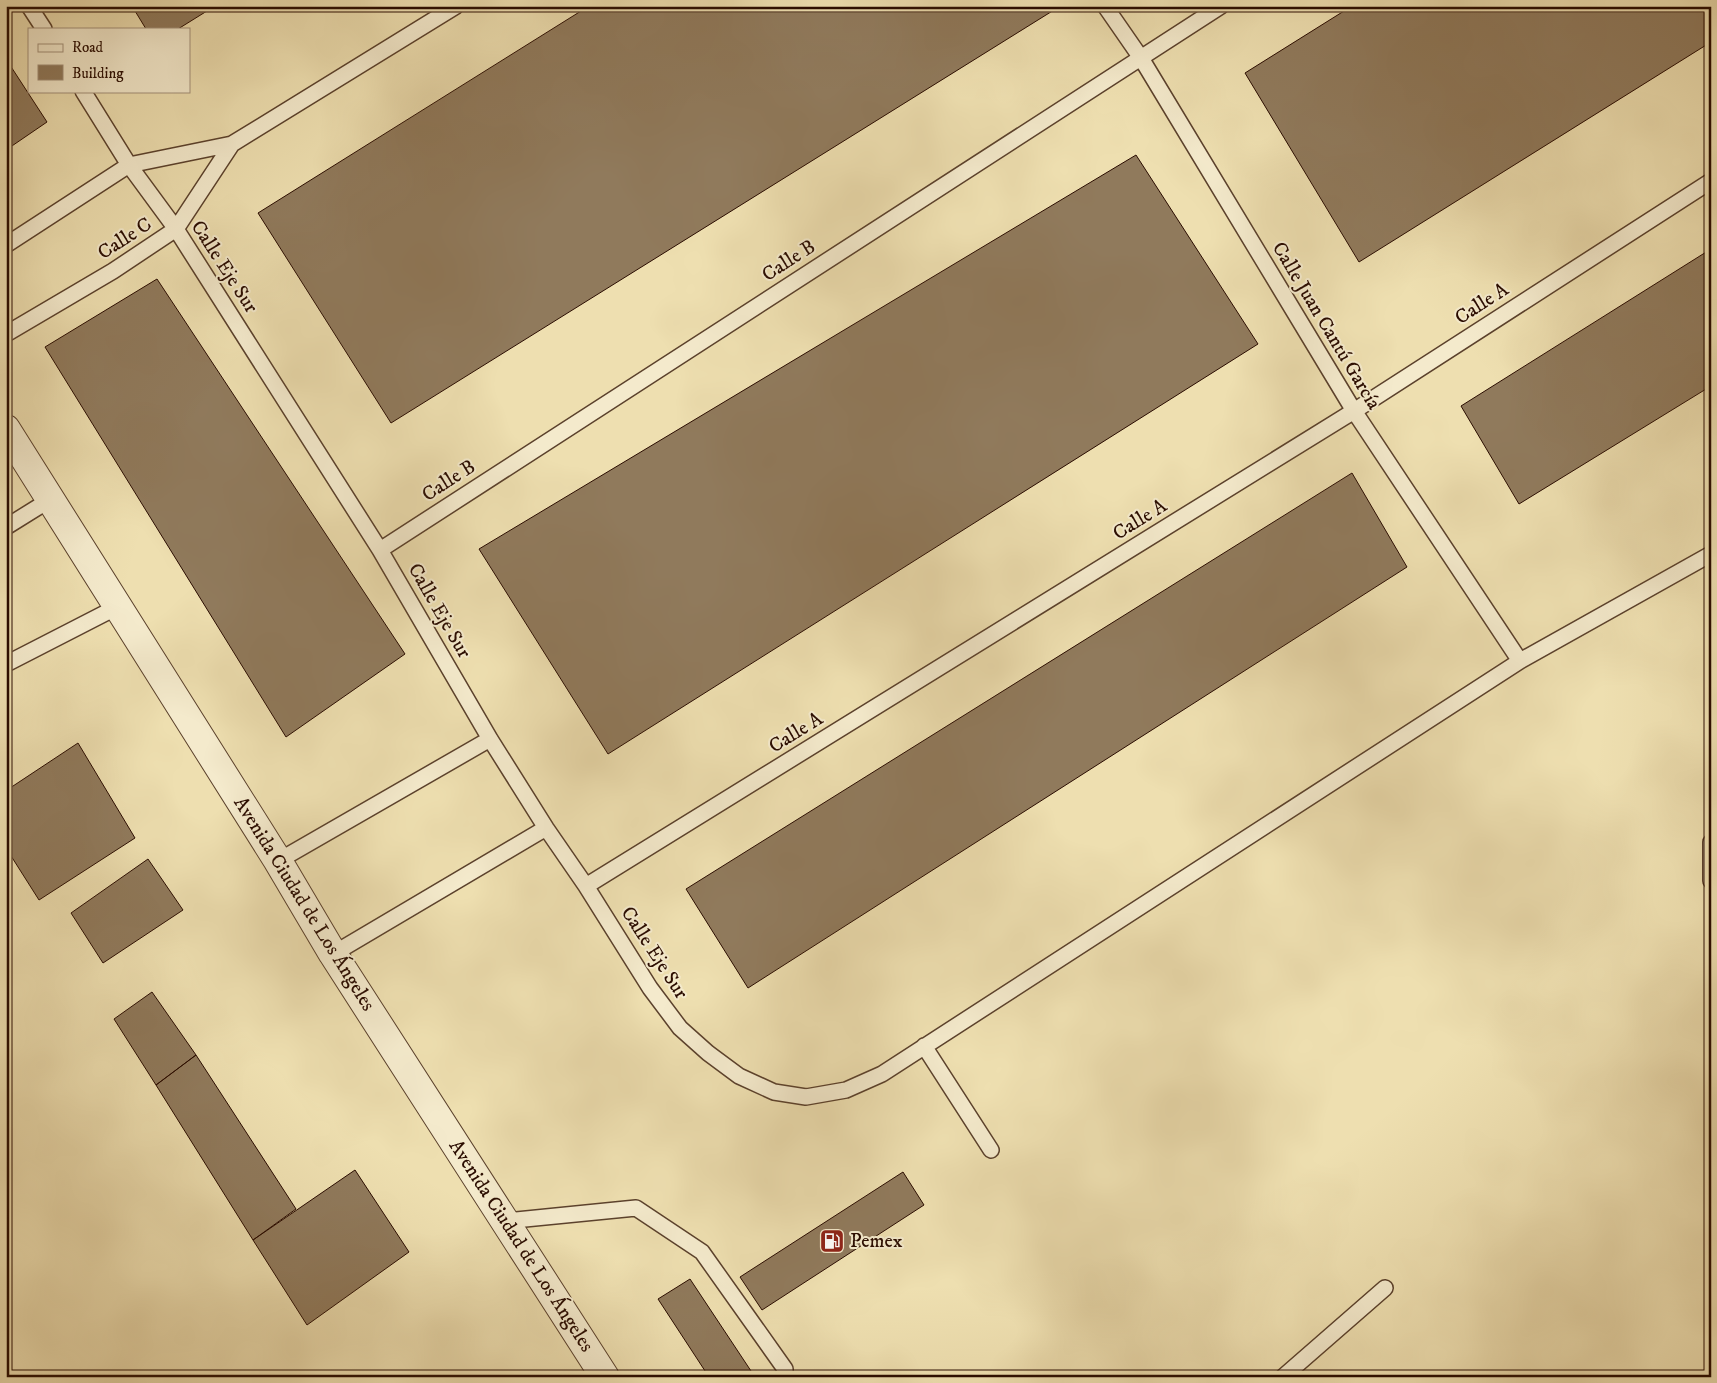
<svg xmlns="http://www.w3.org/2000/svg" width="1717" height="1383" font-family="'IM FELL DW Pica',serif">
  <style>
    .building { fill: #907a5c; stroke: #2a0c00 }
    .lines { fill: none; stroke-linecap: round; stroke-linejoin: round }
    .service-casing { stroke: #5b412c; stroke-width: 18 }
    .tertiary-casing { stroke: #5b412c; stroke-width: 30 }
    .service { stroke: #f4eacc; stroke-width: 15 }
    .tertiary { stroke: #f4eacc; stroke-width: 28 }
    .labels { text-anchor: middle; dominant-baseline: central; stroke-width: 4; stroke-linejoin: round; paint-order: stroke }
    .street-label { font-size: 20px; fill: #2a0c00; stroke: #f4eacc }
    .poi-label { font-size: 20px; fill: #2a0c00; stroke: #f4eacc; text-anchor: start }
  </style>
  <rect width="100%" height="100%" fill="#eedfb0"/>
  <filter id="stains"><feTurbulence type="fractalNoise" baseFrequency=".004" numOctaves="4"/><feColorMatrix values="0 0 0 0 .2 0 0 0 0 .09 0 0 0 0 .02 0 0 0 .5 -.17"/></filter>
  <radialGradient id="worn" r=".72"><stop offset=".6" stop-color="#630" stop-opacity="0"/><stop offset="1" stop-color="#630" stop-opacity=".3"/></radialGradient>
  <!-- building -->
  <path class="building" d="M132,6H215L178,29H146Z
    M589,6H1052L1054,10L391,423L258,213Z
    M1352,6H1711V42L1359,262L1245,73Z
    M6,59L47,122L6,150Z
    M1136,155L1258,344L608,754L479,549Z
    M1711,249V386L1519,504L1461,406Z
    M157,279L405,654L286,737L45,347Z
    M1352,473L1407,567L748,988L686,889Z
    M78,743L135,838L39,900L6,848V782L10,788Z
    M148,859L183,910L103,963L71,913Z
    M152,992L196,1055L156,1085L114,1019Z
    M196,1055L296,1209L253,1240L156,1085Z
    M355,1170L409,1252L307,1325L253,1240Z
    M903,1172L924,1205L762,1310L740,1277Z
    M690,1279L755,1377H709L658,1299Z"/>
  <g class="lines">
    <defs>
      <path id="service" d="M29,6L44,29
        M1105,6L1141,58L1354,411L1520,661
        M83,91L129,165L176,229L380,550L490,739L546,828L586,886L650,988L680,1028L708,1053L739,1076L774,1092L806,1097L846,1090L882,1074L1520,661L1711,554
        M6,245L129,165L232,144L456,6
        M6,334L113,271L176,229L232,144
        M6,527L51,499
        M380,550L1221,6
        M6,664L119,606
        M1711,842V881
        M278,861L490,739
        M586,886L1354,411L1711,181
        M333,954L546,828
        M924,1046L991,1150
        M505,1221L636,1208L702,1252L785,1369V1377
        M1283,1377L1385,1288"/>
      <path id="tertiary" d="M6,429L278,861L333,954L605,1377"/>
    </defs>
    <!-- service casing -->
    <use href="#service" class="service-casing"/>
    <!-- tertiary casing -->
    <use href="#tertiary" class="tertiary-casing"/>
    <!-- service -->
    <use href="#service" class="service"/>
    <!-- tertiary -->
    <use href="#tertiary" class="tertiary"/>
  </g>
  <!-- icons -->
  <defs>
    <symbol id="fuel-square" viewBox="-11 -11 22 22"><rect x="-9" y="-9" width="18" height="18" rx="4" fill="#8f2418" stroke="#f4eacc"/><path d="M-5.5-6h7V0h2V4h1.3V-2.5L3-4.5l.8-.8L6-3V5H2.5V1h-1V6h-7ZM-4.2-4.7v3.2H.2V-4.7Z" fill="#fff"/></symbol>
  </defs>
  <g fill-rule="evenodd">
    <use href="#fuel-square" x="818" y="1227" width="28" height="28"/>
  </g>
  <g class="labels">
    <!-- street labels -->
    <g class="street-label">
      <text transform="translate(125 239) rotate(-33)">Calle C</text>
      <text transform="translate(789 261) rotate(-33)">Calle B</text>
      <text transform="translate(224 267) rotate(57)">Calle Eje Sur</text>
      <text transform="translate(1482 304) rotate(-33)">Calle A</text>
      <text transform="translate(1326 326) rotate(59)">Calle Juan Cantú García</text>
      <text transform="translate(449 481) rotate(-33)">Calle B</text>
      <text transform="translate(1140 520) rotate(-32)">Calle A</text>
      <text transform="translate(439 611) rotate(60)">Calle Eje Sur</text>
      <text transform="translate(796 733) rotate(-32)">Calle A</text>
      <text transform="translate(304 904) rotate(58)">Avenida Ciudad de Los Ángeles</text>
      <text transform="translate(654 953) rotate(57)">Calle Eje Sur</text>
      <text transform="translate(521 1246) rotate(57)">Avenida Ciudad de Los Ángeles</text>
    </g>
    <!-- poi labels -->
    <g class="poi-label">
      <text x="850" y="1241">Pemex</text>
    </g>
  </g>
  <!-- margin -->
  <rect width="1717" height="1383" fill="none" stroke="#eedfb0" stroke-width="25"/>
  <rect x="8" y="8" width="1702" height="1368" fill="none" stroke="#2a0c00" stroke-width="2.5"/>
  <rect x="12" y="12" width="1692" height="1358" fill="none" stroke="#2a0c00"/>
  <!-- legend -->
  <rect x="28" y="28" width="162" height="65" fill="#f4eacc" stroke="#a3917a"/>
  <rect x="38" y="44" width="25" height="8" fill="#f4eacc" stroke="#a3917a"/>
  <text x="72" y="52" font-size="15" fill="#2a0c00">Road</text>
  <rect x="38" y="65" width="25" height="15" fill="#907a5c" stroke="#a3917a"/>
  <text x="72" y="78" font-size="15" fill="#2a0c00">Building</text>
  <rect width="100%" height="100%" filter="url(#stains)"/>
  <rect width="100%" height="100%" fill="url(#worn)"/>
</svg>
